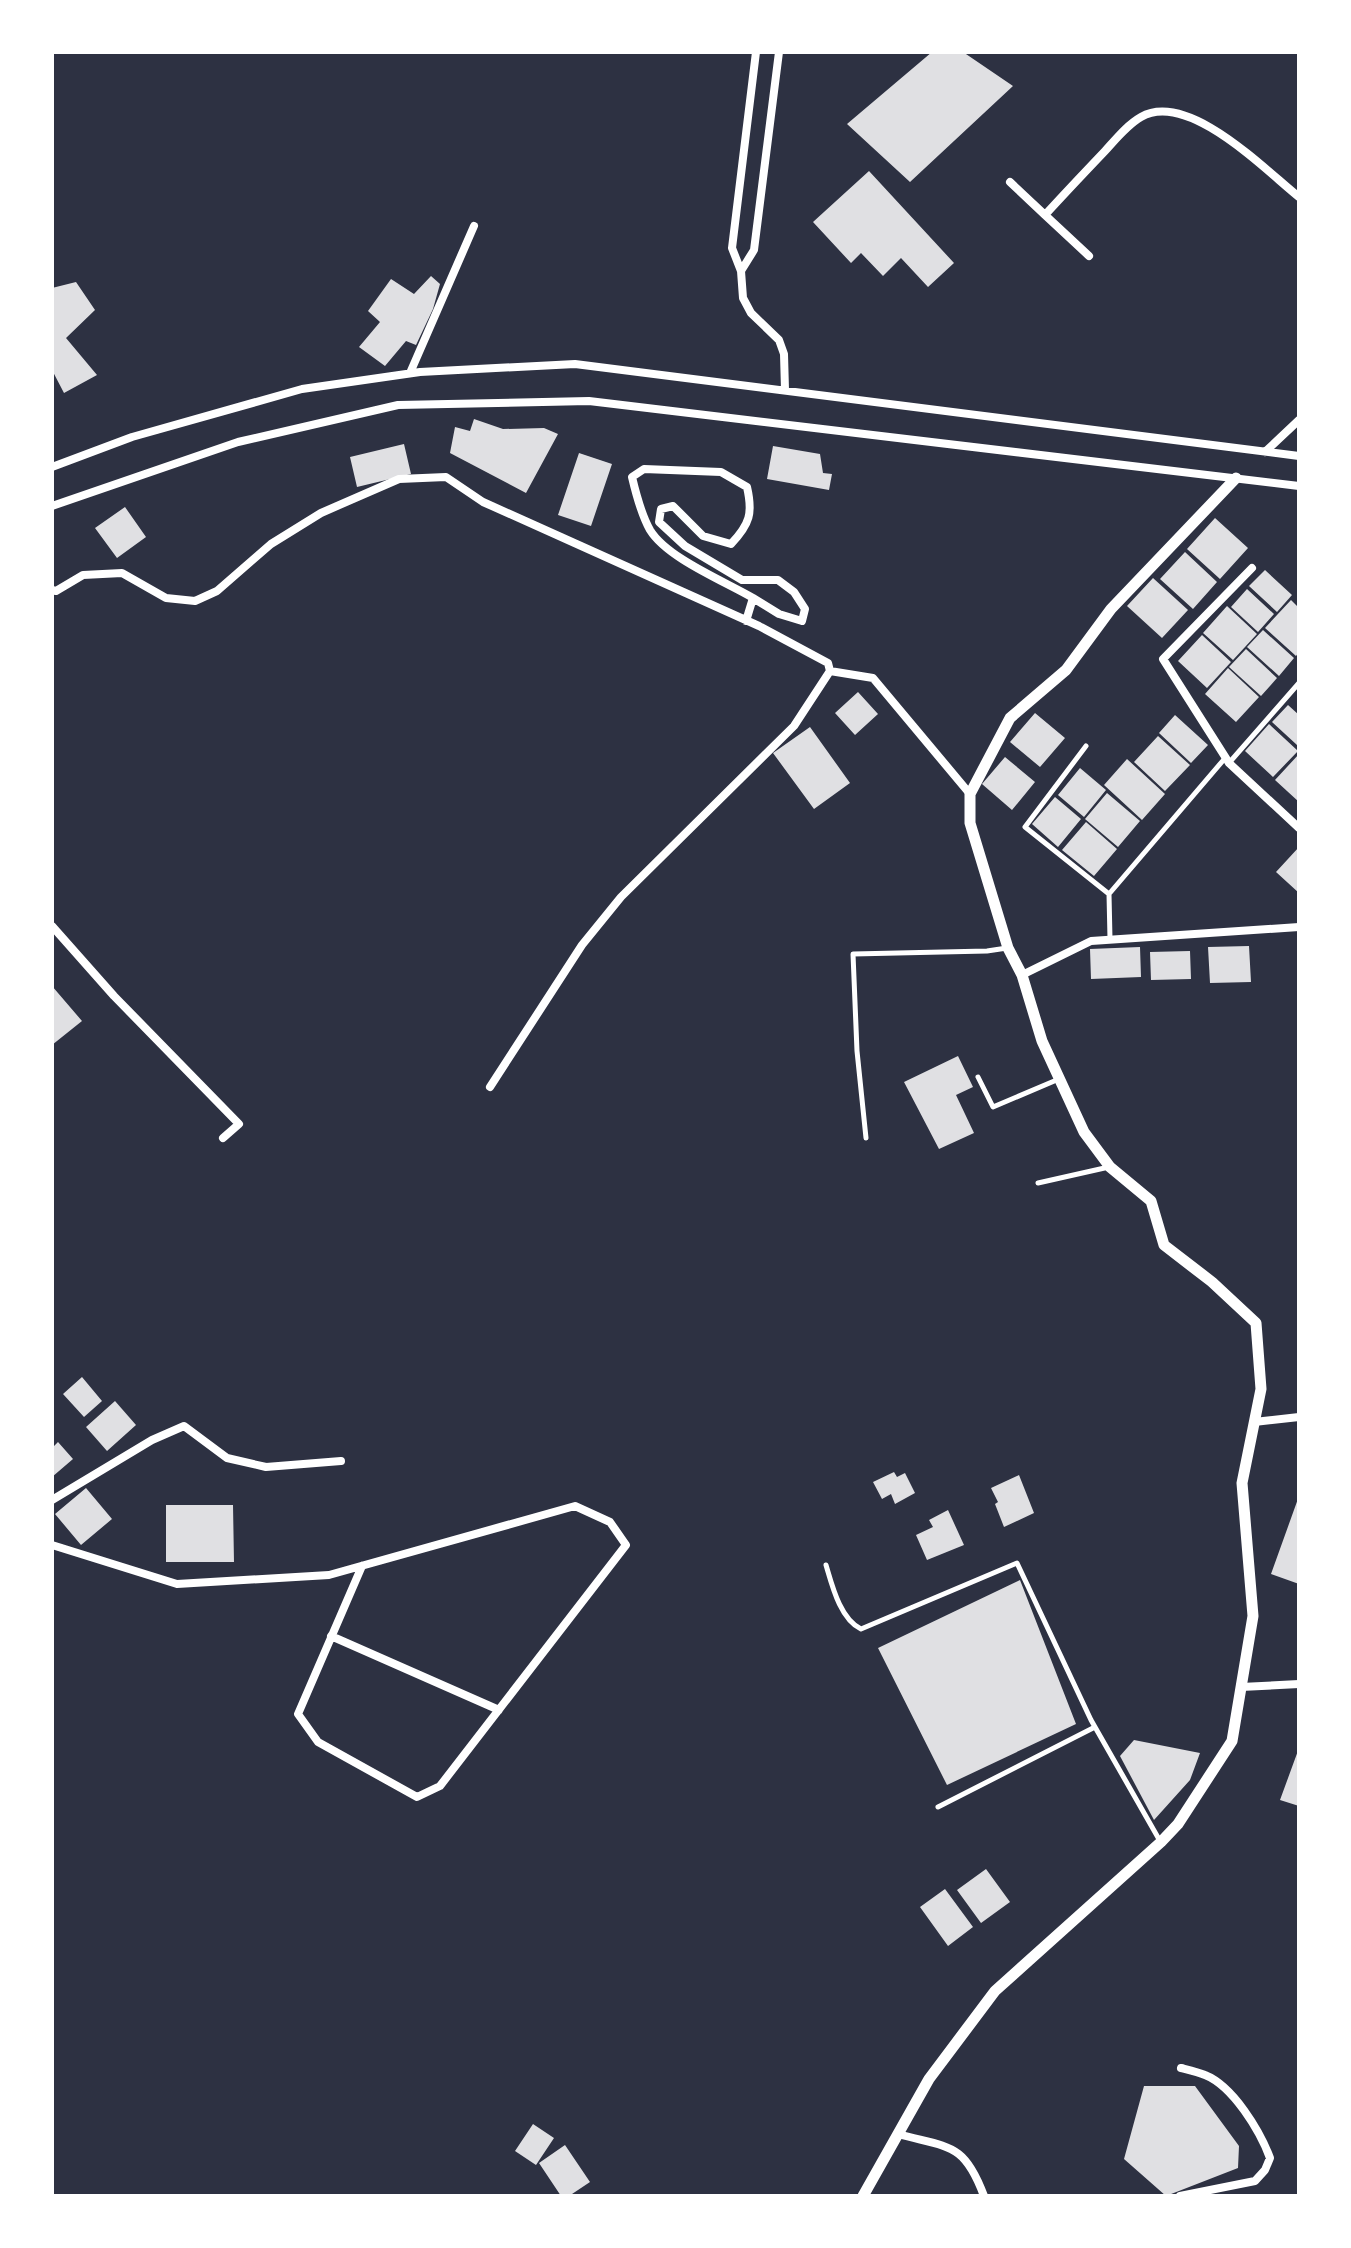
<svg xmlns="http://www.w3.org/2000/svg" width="1351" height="2248" font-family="'Varela Round',sans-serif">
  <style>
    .building { fill: #e0e0e3 }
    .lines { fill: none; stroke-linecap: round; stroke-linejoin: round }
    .service { stroke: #fff; stroke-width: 5 }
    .minor { stroke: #fff; stroke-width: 8 }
    .tertiary { stroke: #fff; stroke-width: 11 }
  </style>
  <rect width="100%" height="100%" fill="#2d3142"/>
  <!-- building -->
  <path class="building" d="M932,52H963L1013,86L910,182L847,124Z
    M869,171L954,263L928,287L901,258L883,276L861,253L851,263L813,222Z
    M431,276L440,284L433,309L416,345L406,341L385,366L359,347L380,322L368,311L391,279L414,294Z
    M76,282L95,310L66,338L97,375L64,393L52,370V288Z
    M474,419L503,429L544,428L558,434L526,493L450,453L455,427L470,431Z
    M404,444L411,474L357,487L350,457Z
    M773,446L820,454L823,473L832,474L829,490L767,479Z
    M579,453L612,464L591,526L558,515Z
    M125,507L146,537L117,558L95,528Z
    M1215,518L1248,548L1220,579L1187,549Z
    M1185,552L1217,582L1193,609L1160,579Z
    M1265,570L1292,595L1277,612L1249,586Z
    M1153,578L1188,610L1162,638L1127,606Z
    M1247,589L1274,614L1258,632L1231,607Z
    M1291,600L1299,608V652L1296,656L1265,628Z
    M1227,606L1257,634L1233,660L1203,633Z
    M1263,630L1294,658L1279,676L1247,647Z
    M1202,635L1231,662L1207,688L1178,661Z
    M1246,649L1277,678L1261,696L1229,667Z
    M1228,668L1259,697L1236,722L1205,694Z
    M858,692L878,714L855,735L835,713Z
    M1288,705L1299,715V743L1297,745L1272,722Z
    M1035,713L1065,738L1040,767L1010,742Z
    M1175,715L1208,745L1191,763L1159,733Z
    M1269,724L1298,751L1273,777L1245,751Z
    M810,727L850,783L814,809L773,753Z
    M1158,736L1190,765L1165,791L1134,762Z
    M1299,754V802L1275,780Z
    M1005,757L1035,782L1012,810L982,784Z
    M1127,759L1165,794L1142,820L1104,785Z
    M1080,768L1106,790L1084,817L1058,795Z
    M1107,793L1140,821L1118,847L1085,819Z
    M1055,797L1081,819L1058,847L1032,824Z
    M1086,822L1117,849L1094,876L1062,850Z
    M1299,847V893L1276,872Z
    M1249,946L1251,982L1210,983L1208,947Z
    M1140,947L1141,977L1091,979L1090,949Z
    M1190,951L1191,979L1151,980L1150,952Z
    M52,986L82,1021L52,1045Z
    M958,1056L973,1087L956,1095L974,1133L939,1149L904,1082Z
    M82,1377L102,1401L84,1417L63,1394Z
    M115,1401L136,1425L107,1451L86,1427Z
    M58,1442L73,1459L52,1477V1448Z
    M894,1472L897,1477L905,1473L915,1493L895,1504L891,1494L882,1499L873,1482Z
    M1019,1475L1034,1513L1004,1527L995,1504L998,1502L991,1488Z
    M86,1488L112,1519L81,1545L55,1514Z
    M1299,1496V1584L1271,1574Z
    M166,1505H233L234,1562H166Z
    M948,1510L964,1545L927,1560L916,1535L933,1527L929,1520Z
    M1020,1580L1076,1724L947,1785L878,1648Z
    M1134,1740L1200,1753L1190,1780L1154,1820L1120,1756Z
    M1299,1748V1806L1280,1800Z
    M986,1869L1010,1902L981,1923L957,1890Z
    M945,1889L973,1927L948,1946L920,1907Z
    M1144,2086H1195L1239,2146L1238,2168L1166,2196L1124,2159Z
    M533,2124L554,2138L536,2165L515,2151Z
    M565,2145L590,2182L569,2196H561L539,2163Z"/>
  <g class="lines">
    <!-- service -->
    <path class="service" d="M1086,746L1025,827L1109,894
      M1229,763L1299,683
      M1110,939L1109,894L1226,757
      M978,1077L993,1107L1059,1079
      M866,1138L857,1051L853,954L987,951L1007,948
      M1038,1183L1109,1167
      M826,1565C832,1585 840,1619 861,1629L1017,1563L1091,1720L1160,1841
      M938,1807L1095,1727"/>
    <!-- minor -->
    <path class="minor" d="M756,52L732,248L741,271L743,298L751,313L779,340L784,354L785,390
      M1010,182L1045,215C1065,193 1085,172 1105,151C1116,139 1127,125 1141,117C1188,90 1265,170 1299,197
      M1045,215L1089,256
      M741,271L754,250L779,52
      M410,373L474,226
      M1265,452L1299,420
      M52,467L132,437L302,389L420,372L575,364L1299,456
      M52,506L238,442L398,405L589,401L1299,486
      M1252,568L1163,659L1229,763L1299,828
      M52,590L56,591L83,575L122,573L166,598L195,601L217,591L271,544L321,513L399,479L446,477L483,502L759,626L828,663L830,671L794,726L621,897L582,945L490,1087
      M746,621L753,598C724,581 667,558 650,530C641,514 636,494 632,477L644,469L721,472L747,487C753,513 750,524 731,544L703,536L673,506L661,509L659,522L685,546L742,580H778L794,592L805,609L802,621L779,614L753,598
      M830,671L873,678L970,794
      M52,926L114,996L239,1124L223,1138
      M1022,975L1091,941L1299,927
      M1254,1422L1299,1417
      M52,1500L152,1440L184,1426L227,1458L266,1467L341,1461
      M52,1545L177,1584L329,1575L575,1506L610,1522L626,1545L440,1786L417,1797L318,1742L298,1714L362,1566
      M331,1636L499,1710
      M1241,1687L1299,1684
      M898,2134C949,2148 964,2142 984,2196
      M1180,2196L1255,2181L1265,2170L1270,2158C1260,2131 1233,2086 1205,2075C1198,2072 1189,2070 1181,2068"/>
    <!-- tertiary -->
    <path class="tertiary" d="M863,2196L929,2079L995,1991L1161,1842L1178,1824L1232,1741L1253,1616L1242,1483L1261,1389L1256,1323L1212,1282L1164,1245L1151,1201L1110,1167L1084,1132L1042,1041L1022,975L1008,948L970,823V794L1010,718L1066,670L1111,609L1236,478"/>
  </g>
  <!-- border -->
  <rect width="1351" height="2248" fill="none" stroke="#ffffff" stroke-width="108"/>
</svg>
